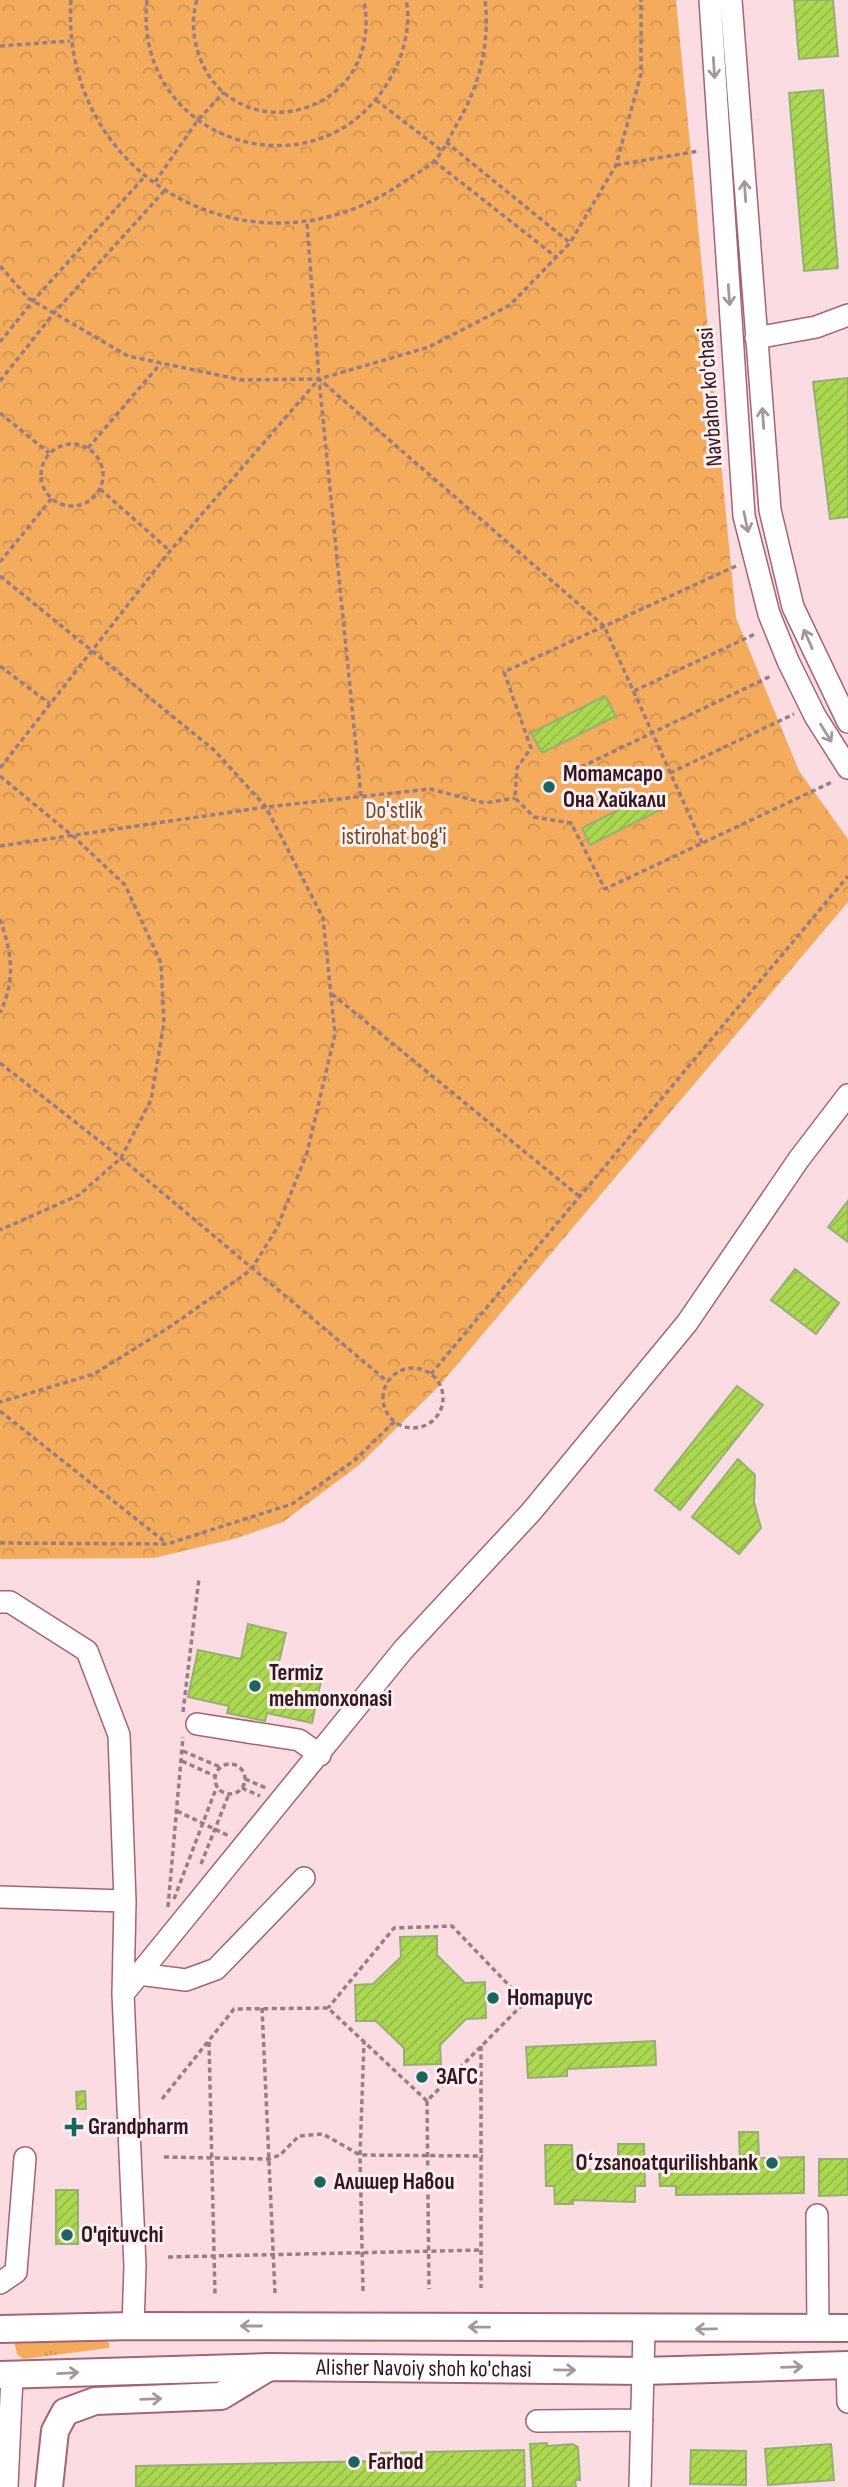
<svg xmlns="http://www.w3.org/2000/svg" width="848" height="2487" font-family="'Sofia Sans Condensed',sans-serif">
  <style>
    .grass { fill: url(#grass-tufts) }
    .park { fill: url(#park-crowns) }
    .building { fill: url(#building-hatch); stroke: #98af74; stroke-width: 2 }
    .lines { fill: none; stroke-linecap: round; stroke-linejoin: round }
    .minor-casing { stroke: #a46472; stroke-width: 24 }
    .major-casing { stroke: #a46472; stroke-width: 30 }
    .path { stroke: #997d83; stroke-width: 3.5; stroke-dasharray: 5 3.5; stroke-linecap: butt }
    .minor { stroke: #fff; stroke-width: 21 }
    .major { stroke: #fff; stroke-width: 26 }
    .oneway { stroke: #a3979a }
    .poi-dot { fill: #1a655d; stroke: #fdeef1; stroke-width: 2.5 }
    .labels { text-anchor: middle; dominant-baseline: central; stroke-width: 6; stroke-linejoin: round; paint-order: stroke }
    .street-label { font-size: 23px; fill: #32181e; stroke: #fdeef1 }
    .poi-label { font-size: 23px; font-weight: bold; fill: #32181e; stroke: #fdeef1; text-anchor: start }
    .park-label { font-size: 23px; fill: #70491d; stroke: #fdeef1 }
  </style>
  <defs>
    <pattern id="grass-tufts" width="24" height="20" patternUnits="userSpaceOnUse" patternTransform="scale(1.75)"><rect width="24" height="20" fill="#f5ab5c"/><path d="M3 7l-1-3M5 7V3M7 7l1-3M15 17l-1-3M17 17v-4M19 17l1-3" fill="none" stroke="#d29250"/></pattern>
    <pattern id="park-crowns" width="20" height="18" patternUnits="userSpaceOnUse" patternTransform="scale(1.75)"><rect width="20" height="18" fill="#f5ab5c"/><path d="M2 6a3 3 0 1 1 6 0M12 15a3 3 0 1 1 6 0" fill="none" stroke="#d29250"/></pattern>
    <pattern id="building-hatch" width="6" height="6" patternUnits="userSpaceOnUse" patternTransform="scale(1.75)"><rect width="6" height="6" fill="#abd850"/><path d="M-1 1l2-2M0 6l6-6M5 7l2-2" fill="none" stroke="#94b945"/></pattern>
  </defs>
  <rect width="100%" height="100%" fill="#fadce2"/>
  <!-- grass -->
  <path class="grass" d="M25,2332L109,2342V2348L23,2359L17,2354L14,2342Z"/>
  <!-- park -->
  <path class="park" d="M0,0H676L736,618L799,771L848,839V902L439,1386L359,1465L283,1522L237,1538L154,1558L0,1559Z"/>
  <!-- building -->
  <path class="building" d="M794,0H833L838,56L799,59Z
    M823,90L838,268L804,271L789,93Z
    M848,378V517L830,519L813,382Z
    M605,696L616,716L542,753L531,733Z
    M654,792L662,809L590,845L582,828Z
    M848,1201V1242L828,1227Z
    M795,1269L839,1303L816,1334L771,1300Z
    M737,1386L763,1405L680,1510L655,1490Z
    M738,1459L755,1475L754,1502L761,1528L739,1554L692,1517Z
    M248,1624L286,1633L278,1666L322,1676L312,1723L267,1713L265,1721L227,1713L229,1706L188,1697L198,1650L241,1659Z
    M437,1936V1955L465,1983L485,1982L486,2018L466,2019L440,2045L441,2064L404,2065V2048L376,2021H356L355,1985L373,1984L401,1957L400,1937Z
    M655,2041L656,2065L567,2069V2076L528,2078L526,2047Z
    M85,2091L86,2109H77L76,2092Z
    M739,2132H758L759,2158L804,2157V2193L676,2195V2186H660L659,2168L740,2167Z
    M618,2144H644L645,2186H635V2202L573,2200V2204H555L554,2186H546L545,2145H572L573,2170L618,2169Z
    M819,2159H848V2195L819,2196Z
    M56,2190H78V2244H56Z
    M547,2443V2446L572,2444L578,2447L580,2480H575L576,2487H533L530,2444Z
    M831,2444L834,2480L768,2485L765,2449Z
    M524,2450L525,2487H136V2466L375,2461V2453Z
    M691,2450L746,2451V2485L690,2484Z"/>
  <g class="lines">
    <defs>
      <path id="minor" d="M710,0L744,516L769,614L788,661L815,716L848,768
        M731,0L770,510L793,607L848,722
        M756,338L816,327L848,315
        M0,1602H10L87,1651L119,1735L125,1901L123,1994L135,2266L133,2326
        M197,1724L299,1740L320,1755
        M0,1897L125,1901
        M139,1974L186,1980L216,1969L304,1878
        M123,1994L403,1650L531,1512L687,1323L799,1159L848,1095
        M817,2215L818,2328
        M0,2283L16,2272L25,2158
        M847,2365L848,2402
        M537,2421L642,2420
        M7,2487L12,2376
        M640,2487L644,2330"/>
      <g id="major">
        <path d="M0,2329L133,2326L848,2328"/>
        <path id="s1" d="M0,2375L270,2367L643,2371L848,2365"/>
        <path d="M49,2487L55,2431L65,2412L95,2401L221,2396L269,2367"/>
      </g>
    </defs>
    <!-- minor casing -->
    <use href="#minor" class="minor-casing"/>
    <!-- major casing -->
    <use href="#major" class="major-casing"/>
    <!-- path -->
    <path class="path" d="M71,0C59,180 256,285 402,183C412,176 424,170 433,162C444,152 451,134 458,122C480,85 490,42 485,0
      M147,0C131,148 332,205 396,67C405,49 411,20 406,0
      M197,0C191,20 193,39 200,58C236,152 385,118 364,0
      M0,46L70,41
      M376,100L441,150
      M446,142L569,242
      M434,161L556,257
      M616,165L699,151
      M155,182L198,120L224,92
      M307,224L319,379L361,797
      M0,266L28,298L128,356L242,380L319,379L429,347L510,305L570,243L616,165L641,74V0
      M0,342L33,301L146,175
      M0,381L54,313L165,190
      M0,413L49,453
      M41 475a31 31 0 1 1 62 0a31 31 0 1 1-62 0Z
      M88,448L161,363
      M100,489L170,551
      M0,562L52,498
      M736,566L504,672L531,748L517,768L515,798L534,817L571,823L605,889L834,781
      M0,576L214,750L266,807L323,918L335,1034L307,1153L277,1228L251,1270L171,1326L94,1374L0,1402
      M0,666L50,704
      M634,691L755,634
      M581,767L771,676
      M0,768L170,551L319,379L604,626L702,843
      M670,773L794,714
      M0,776L74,837L125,885L161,963L164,1023L151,1100L121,1158L79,1195L0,1230
      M0,846L266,807L430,789L485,803L515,798
      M0,919C12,955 16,978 0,1013
      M332,994L580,1197
      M0,1063L121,1158L388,1382
      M383 1398a30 30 0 1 1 60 0a30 30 0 1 1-60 0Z
      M431,1374L848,876
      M0,1411L165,1542
      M0,1543L167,1544L292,1504L355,1460L395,1421
      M183,1712L199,1578
      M183,1751L220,1767
      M182,1761L215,1776
      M215 1779a15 15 0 1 1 30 0a15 15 0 1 1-30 0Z
      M245,1779L266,1788
      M242,1788L260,1796
      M177,1811L229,1836
      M201,1864L229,1794
      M174,1899L217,1786
      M168,1907L183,1737
      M262,2008L275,2293
      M209,2042L215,2294
      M481,2046V2288
      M162,2099L234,2009L328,2008L427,2101L525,2002L452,1926L394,1928L328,2008
      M427,2101L429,2289
      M164,2157L269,2159L280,2155L299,2136L323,2134L360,2155L483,2156
      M168,2257L482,2250
      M363,2291L360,2155L364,2042"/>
    <!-- minor -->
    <use href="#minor" class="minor"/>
    <!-- major -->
    <use href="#major" class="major"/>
  </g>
  <!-- one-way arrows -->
  <defs><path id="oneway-shaft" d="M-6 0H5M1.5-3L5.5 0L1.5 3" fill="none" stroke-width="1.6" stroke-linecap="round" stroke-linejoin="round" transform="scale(1.75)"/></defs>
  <g class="oneway">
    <use href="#oneway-shaft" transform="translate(714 68) rotate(86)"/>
    <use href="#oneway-shaft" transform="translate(745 191) rotate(-94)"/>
    <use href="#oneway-shaft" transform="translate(729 295) rotate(86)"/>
    <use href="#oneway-shaft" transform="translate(763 418) rotate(-94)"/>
    <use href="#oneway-shaft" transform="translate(746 522) rotate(78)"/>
    <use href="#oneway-shaft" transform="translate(808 639) rotate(-114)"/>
    <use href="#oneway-shaft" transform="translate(826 733) rotate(58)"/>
    <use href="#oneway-shaft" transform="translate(251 2326) rotate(180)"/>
    <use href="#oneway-shaft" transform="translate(479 2327) rotate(-179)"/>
    <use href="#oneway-shaft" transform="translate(706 2329) rotate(179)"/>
    <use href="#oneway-shaft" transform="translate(792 2367) rotate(-2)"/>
    <use href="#oneway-shaft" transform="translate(565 2370) rotate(1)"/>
    <use href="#oneway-shaft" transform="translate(68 2373) rotate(-3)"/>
    <use href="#oneway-shaft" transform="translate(151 2399) rotate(-2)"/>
  </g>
  <!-- markers -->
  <g class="poi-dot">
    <circle cx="549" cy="787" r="7"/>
    <circle cx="255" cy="1686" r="7"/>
    <circle cx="493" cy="1998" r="7"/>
    <circle cx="422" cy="2077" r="7"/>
    <path d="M70.5 2116.5h7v7h7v7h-7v7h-7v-7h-7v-7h7z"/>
    <circle cx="772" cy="2163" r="7"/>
    <circle cx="320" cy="2182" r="7"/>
    <circle cx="67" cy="2235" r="7"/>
    <circle cx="354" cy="2462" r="7"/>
  </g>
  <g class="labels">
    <!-- street labels -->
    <g class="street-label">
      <text transform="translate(710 397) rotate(-94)">Navbahor ko'chasi</text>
      <text stroke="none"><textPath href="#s1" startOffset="424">Alisher Navoiy shoh ko'chasi</textPath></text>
    </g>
    <!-- poi labels -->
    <g class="poi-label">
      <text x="563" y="774">Мотамсаро<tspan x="563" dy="26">Она Хайкали</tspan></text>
      <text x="269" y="1673">Termiz<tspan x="269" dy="26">mehmonxonasi</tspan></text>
      <text x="507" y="1998">Нотариус</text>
      <text x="436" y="2077">ЗАГС</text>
      <text x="88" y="2127">Grandpharm</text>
      <text x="758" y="2163" text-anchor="end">Oʻzsanoatqurilishbank</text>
      <text x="334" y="2182">Алишер Навои</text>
      <text x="81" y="2235">O'qituvchi</text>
      <text x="368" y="2462">Farhod</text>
    </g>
    <!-- park labels -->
    <g class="park-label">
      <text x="394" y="811">Do'stlik<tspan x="394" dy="26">istirohat bog'i</tspan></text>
    </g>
  </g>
</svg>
